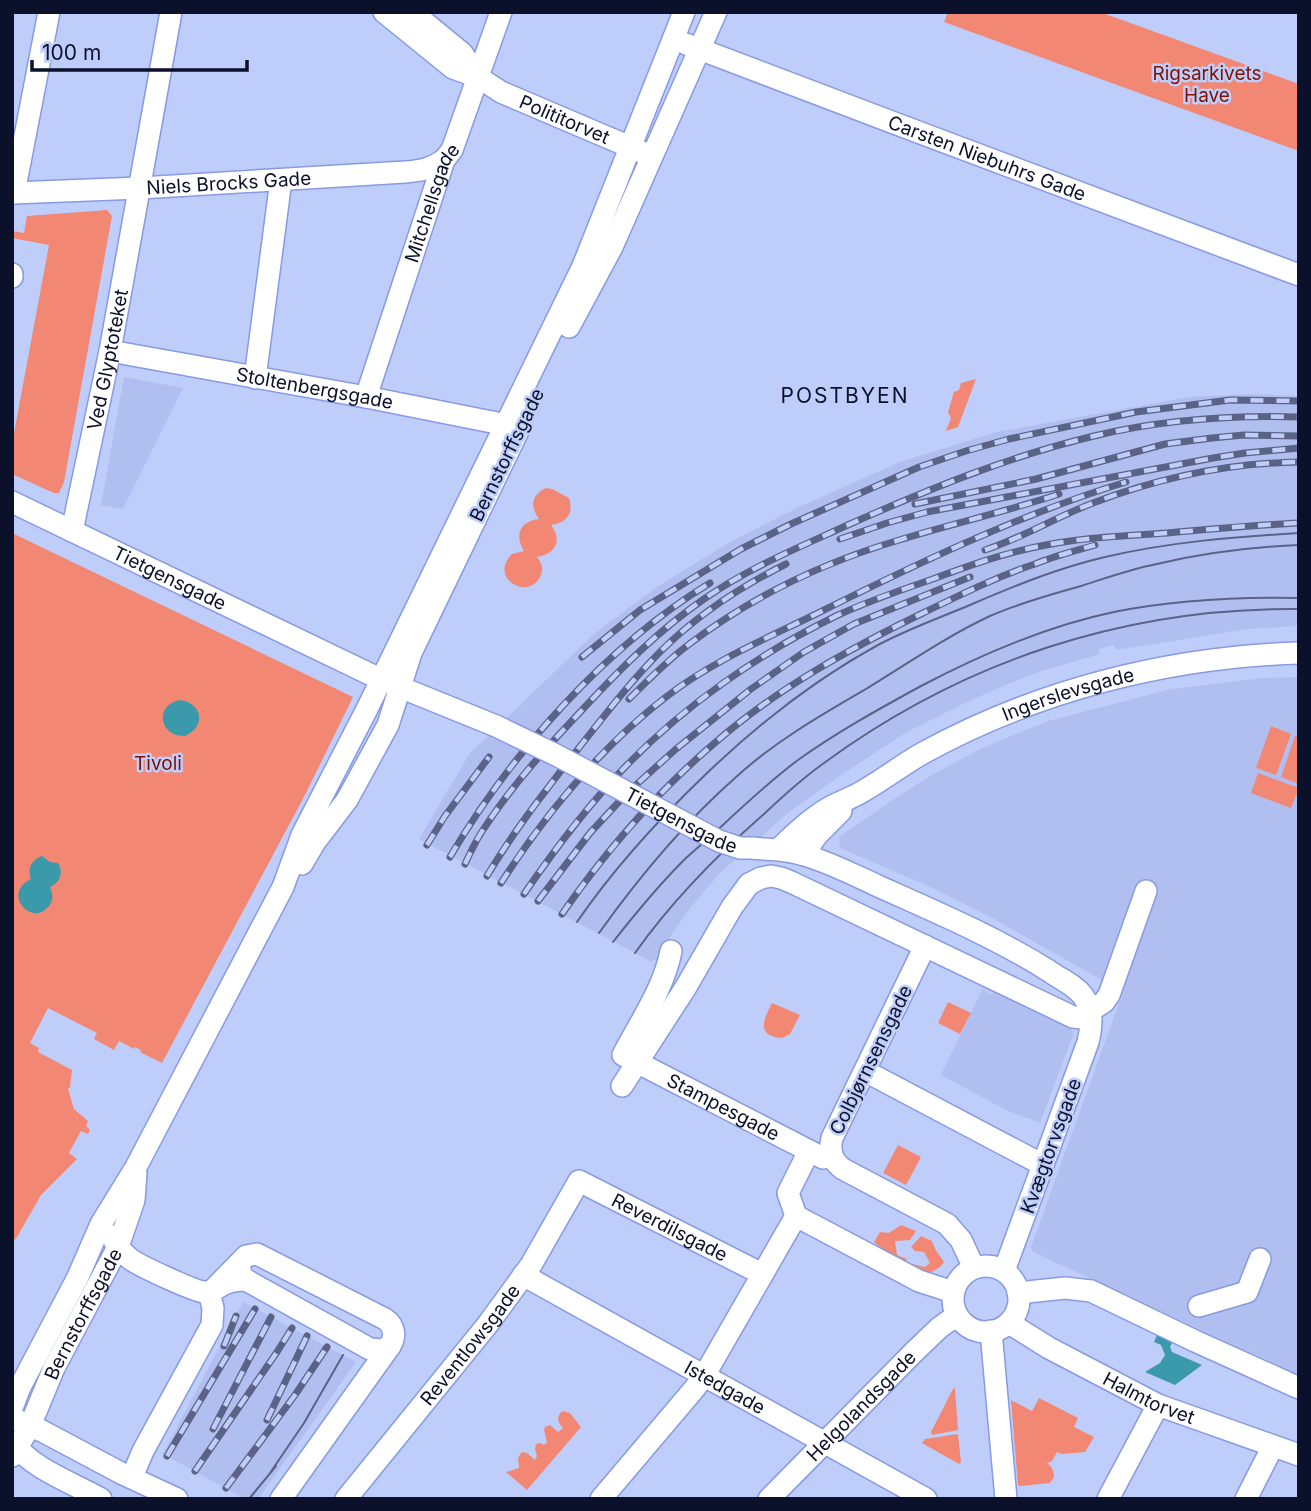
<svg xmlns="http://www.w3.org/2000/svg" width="1311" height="1511" font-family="Inter,sans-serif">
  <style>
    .built { fill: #b1bff0 }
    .green { fill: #f28873 }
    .water { fill: #3a99aa }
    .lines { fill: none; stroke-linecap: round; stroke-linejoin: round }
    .minor-casing { stroke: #879ae2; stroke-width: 24 }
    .minor { stroke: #fff; stroke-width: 21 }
    .tram { stroke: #5a6386; stroke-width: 2 }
    .rail-casing { stroke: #5a6386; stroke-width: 7 }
    .rail { stroke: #bfcdfa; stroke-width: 4.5; stroke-dasharray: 13; stroke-linecap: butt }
    .minor-bridge-casing { stroke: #879ae2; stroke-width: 24; stroke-linecap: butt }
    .minor-bridge { stroke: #fff; stroke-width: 21 }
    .labels { text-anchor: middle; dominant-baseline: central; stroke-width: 5; stroke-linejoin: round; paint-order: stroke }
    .park-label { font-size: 19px; fill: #7e1100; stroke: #bfcdfa }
    .street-label { font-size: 19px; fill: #0b112b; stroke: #bfcdfa }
    .neighbourhood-label { font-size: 21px; letter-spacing: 2px; fill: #0b112b; stroke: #bfcdfa }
  </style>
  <rect width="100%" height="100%" fill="#bfcdfa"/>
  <!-- built -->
  <path class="built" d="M124,377L183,388L123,509L101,505Z
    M1254,394L1299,396V626L1248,629L1116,650L1114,645L1099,649L1100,654L1042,671L1008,684L971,700L907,732L844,773L788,813L720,873L691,907L674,931L656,960L654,959L652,962L419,839L470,753L594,634L657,587L730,542L799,507L900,462L997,432L1190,397Z
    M1299,677V1375L1033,1252L1031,1247L1123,992L994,919L930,887L840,848L839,837L888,803L930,776L980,749L1048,721L1171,689L1264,678Z
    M983,988L989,995L998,990L1068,1024L1072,1029L1073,1035L1040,1123L1006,1110L941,1075Z
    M243,1302L356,1362L258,1499H245L163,1454Z"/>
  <!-- green -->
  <path class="green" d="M948,12H1100L1299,84V151L944,22Z
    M107,210L112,216L64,482L59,493H54L12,474V433H14L49,245L12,238V231L24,233L27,216Z
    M976,379L958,427L946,431L951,418L948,412L954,392L959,390L961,383Z
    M546,488L552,489L569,498C574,513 567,523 551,525C563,541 555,554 537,557C542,563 544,570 540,577C528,601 488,578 512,554L524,551C514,535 520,521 539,519C530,507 531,495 546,488Z
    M12,533L353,697L306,793L162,1063L140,1052L141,1050L135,1047L134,1049L119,1041L114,1050L94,1039L97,1033L48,1008L30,1043L39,1048L38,1052L72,1070L70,1087L68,1089L74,1109L88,1121L86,1126L90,1130L88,1134L81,1131L69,1153L77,1159L41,1195L17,1237L12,1243Z
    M1271,726L1291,734L1276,775L1256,768Z
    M1295,736L1299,737V784L1281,777Z
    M1258,773L1299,788L1291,808L1251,793Z
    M948,1002L971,1013L960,1034L938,1023Z
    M772,1003L800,1015L790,1034L782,1038C755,1036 764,1019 772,1003Z
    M898,1145L921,1157L906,1185L883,1173Z
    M901,1225L916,1231L910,1240L895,1241L897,1255L907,1259L904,1265L895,1260L874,1242L880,1232L889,1233Z
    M921,1236L932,1241L935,1249L944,1262L940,1267L928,1274L911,1268L912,1264L925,1267L930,1263L924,1252L915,1251L911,1247Z
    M955,1388L958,1430L932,1435L931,1432L953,1389Z
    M1039,1398L1078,1418L1074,1427L1094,1437L1085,1452L1062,1454L1057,1452L1052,1461L1047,1463C1052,1467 1054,1471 1054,1477L1050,1483L1020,1486L1018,1485L1011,1400L1032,1411Z
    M563,1411L570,1413L581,1427L527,1490L506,1472L519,1468L518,1458L522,1452L527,1453L535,1460L537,1456L535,1449L536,1444L541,1443L544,1445L547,1442L544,1430L545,1427L550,1425L558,1432L563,1428C557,1422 556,1416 563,1411Z
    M958,1434L961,1462L959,1464L922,1443L925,1439Z"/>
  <!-- water -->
  <path class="water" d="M180,700C203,703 206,727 185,736C159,737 154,705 180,700Z
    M42,856L50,862L58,863C64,873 60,882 50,887C53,894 54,902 47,908C30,926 2,893 31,879C27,869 31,860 42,856Z
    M1157,1335L1172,1343L1170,1347L1172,1352L1202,1365L1175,1385L1145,1372L1160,1363L1165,1355L1161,1345L1154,1342Z"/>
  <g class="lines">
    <defs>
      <g id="minor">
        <path id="s1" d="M384,12L453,68L478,77L501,92L644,153"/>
        <path d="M412,12L462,53L478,77"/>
        <path id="s2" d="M686,44C890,122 1094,198 1299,275"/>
        <path id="s3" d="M12,193L140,188L405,172C420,171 431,169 444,160"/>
        <path d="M14,193L49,12"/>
        <path d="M12,274V277"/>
        <path d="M569,327L612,247L716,12"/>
        <path id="s4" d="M110,351L366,397L497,423L516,431"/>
        <path d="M255,378L281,180"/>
        <path id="s5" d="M366,397L444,160L452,150L501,12"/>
        <path id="s6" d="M12,502L380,679L496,726"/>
        <path id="s7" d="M72,531L110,351L171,12"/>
        <path d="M752,848C770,850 787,849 804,855C829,862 854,875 878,886C936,912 995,937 1049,971C1060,979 1075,985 1083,996C1093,1010 1092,1027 1088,1042L1004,1271"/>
        <path id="s8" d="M779,849C794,834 809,820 827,809C837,803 847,800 856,795C879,783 900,766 923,753C1038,690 1168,657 1299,653"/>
        <path d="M804,854L817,835L841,811"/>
        <path d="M302,864L315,842L347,800L388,725L411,653L518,431"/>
        <path d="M925,946L832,1138C829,1151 832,1161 843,1169L947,1224L961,1240L974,1268"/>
        <path id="s9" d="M671,951C664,988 640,1022 623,1055L823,1158L832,1156"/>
        <path d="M1090,1011L1104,1002L1109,995L1146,891"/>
        <path d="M865,1071L1043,1165"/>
        <path d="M622,1086L686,987L732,907L749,884L761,878L771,876L781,878L791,882L1073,1017L1091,1019"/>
        <path d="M796,1216L919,1281L953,1292"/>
        <path d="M796,1216L788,1193L809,1151"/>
        <path d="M112,1236C115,1244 122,1252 129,1258C137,1265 194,1291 204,1292C212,1293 218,1287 224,1284C231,1281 238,1280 246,1280"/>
        <circle cx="986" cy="1299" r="33"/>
        <path d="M240,1269L241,1275L246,1280L370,1349L382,1350L390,1346"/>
        <path id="s10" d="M523,1275L926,1499"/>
        <path d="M212,1291L246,1256L257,1254L385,1319C395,1326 396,1336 390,1346L281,1499"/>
        <path d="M1018,1293L1065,1288L1091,1291L1195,1341L1299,1388"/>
        <path d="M1199,1306L1247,1292L1260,1259"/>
        <path id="s11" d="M1009,1323L1049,1348L1158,1405L1299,1455"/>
        <path d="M991,1331L1006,1499"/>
        <path d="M12,1408L20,1387L77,1279L101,1224L136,1167L283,887L302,835L366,711L583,266L684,12"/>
        <path d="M19,1421L42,1431L121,1473L177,1499"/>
        <path d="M12,1442C34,1470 71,1482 101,1499"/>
        <path id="s12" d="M12,1456L30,1426L54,1368L118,1247L134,1200L136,1173"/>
        <path d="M132,1477L143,1451L212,1325L213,1308L209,1292"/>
        <path id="s13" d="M346,1499L488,1324L531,1265L579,1181L762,1274"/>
        <path d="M601,1499L695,1388L704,1376L796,1216"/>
        <path id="s14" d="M769,1499L914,1352L939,1328L957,1315"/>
        <path d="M1108,1499L1158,1405"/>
        <path d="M1246,1499L1273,1446"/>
      </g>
    </defs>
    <!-- minor casing -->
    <use href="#minor" class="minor-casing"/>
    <!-- minor -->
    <use href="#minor" class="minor"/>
    <!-- tram -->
    <path class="tram" d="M577,922C614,868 658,820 705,775C758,724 814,680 878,645C908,629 939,618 970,605C1014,586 1058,568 1105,557C1169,542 1233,537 1299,533
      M599,933C639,877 683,824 735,778C774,742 821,715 866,689C907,664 947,636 990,616C1019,603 1050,595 1081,586C1106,578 1131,569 1157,564C1203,553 1251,547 1299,545
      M613,942C635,914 658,886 683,861C691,853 701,845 710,837C739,810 767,783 798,760C837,732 879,709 921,686C982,654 1046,626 1114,612C1175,600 1237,597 1299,598
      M635,953C672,901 716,856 764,814C783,796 803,778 824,763C963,661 1126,607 1299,609
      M270,1473L304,1423L343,1355
      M249,1499L276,1466"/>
    <defs>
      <path id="rail" d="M915,504L1036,479L1165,444L1212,438L1244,435L1299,436
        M840,539L887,523L927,512L1213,458L1245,453L1299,448
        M985,550C1022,538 1056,517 1093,503C1158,478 1229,463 1299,462
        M582,657L640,610L741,549L791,524L919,467L966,451L1009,439L1136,412L1230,400L1299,401
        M629,699C648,680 667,661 688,645C750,598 822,563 896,541C950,524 1005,512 1059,494
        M427,845L445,816L489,757
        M450,857C511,753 606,646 710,583
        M465,864C471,851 477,838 485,827C513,784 548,746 583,709C620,669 659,630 704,599C750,567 800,547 850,524C929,489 1010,456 1094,436C1161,420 1230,415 1299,417
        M487,876C513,832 543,794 574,754C601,720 628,684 660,652C696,616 740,587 786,564
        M501,883C546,813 600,748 666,697C711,662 763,640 814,615C914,565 1018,515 1126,482
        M524,894C555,849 588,805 626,766C685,705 760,653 836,616C866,602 898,591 930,580C968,566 1006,552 1046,545C1086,537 1126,536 1167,533C1211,529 1255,525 1299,523
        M538,901L590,833L628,792L676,749L751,689L804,652L854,624L970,577
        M562,914C605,852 659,790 717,741C778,688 851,648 923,613C960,595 996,577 1035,564C1054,556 1075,551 1095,545
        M224,1346L236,1316
        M267,1420L307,1336
        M213,1429L271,1317
        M167,1456L255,1309
        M195,1471L277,1352L292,1328
        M226,1488L295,1395L327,1347"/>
    </defs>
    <!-- rail casing -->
    <use href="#rail" class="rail-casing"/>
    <!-- rail -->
    <use href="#rail" class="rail"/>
    <defs>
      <g id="minor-bridge">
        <path id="s15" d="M496,726L556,755L719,841L740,848H752"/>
      </g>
    </defs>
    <!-- minor-bridge casing -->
    <use href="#minor-bridge" class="minor-bridge-casing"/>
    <!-- minor-bridge -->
    <use href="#minor-bridge" class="minor-bridge"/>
  </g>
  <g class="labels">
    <!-- park labels -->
    <g class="park-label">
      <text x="1207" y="73">Rigsarkivets<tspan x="1207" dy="22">Have</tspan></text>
      <text x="158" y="763">Tivoli</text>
    </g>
    <!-- street labels -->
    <g class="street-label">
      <text stroke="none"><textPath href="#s1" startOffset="212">Polititorvet</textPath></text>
      <text stroke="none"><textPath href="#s2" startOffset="322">Carsten Niebuhrs Gade</textPath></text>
      <text stroke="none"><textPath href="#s3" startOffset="217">Niels Brocks Gade</textPath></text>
      <text stroke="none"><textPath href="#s5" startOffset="205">Mitchellsgade</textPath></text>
      <text stroke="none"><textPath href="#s7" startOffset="175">Ved Glyptoteket</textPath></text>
      <text stroke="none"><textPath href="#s4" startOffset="208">Stoltenbergsgade</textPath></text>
      <text transform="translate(507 455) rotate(-64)">Bernstorffsgade</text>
      <text stroke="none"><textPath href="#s6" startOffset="175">Tietgensgade</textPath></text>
      <text stroke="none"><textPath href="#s8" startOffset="331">Ingerslevsgade</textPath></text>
      <text stroke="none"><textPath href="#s15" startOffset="208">Tietgensgade</textPath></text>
      <text transform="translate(871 1060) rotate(-64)">Colbjørnsensgade</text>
      <text stroke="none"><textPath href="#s9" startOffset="228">Stampesgade</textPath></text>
      <text transform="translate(1051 1146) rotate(-70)">Kvægtorvsgade</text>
      <text stroke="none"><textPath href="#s13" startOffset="497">Reverdilsgade</textPath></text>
      <text stroke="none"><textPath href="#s12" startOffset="159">Bernstorffsgade</textPath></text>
      <text stroke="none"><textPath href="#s13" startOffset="198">Reventlowsgade</textPath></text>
      <text stroke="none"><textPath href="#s10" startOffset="231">Istedgade</textPath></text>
      <text stroke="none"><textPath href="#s11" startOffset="159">Halmtorvet</textPath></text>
      <text stroke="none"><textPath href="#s14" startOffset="131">Helgolandsgade</textPath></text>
    </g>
    <!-- neighbourhood labels -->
    <g class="neighbourhood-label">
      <text x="845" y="395">POSTBYEN</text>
    </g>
  </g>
  <!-- border -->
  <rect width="1311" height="1511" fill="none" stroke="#0b112b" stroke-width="28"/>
  <!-- scale -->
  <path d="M32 60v10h215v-10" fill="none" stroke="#0b112b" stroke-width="3.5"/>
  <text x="42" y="60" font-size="21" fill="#0b112b" stroke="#bfcdfa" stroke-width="5" paint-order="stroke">100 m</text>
</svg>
